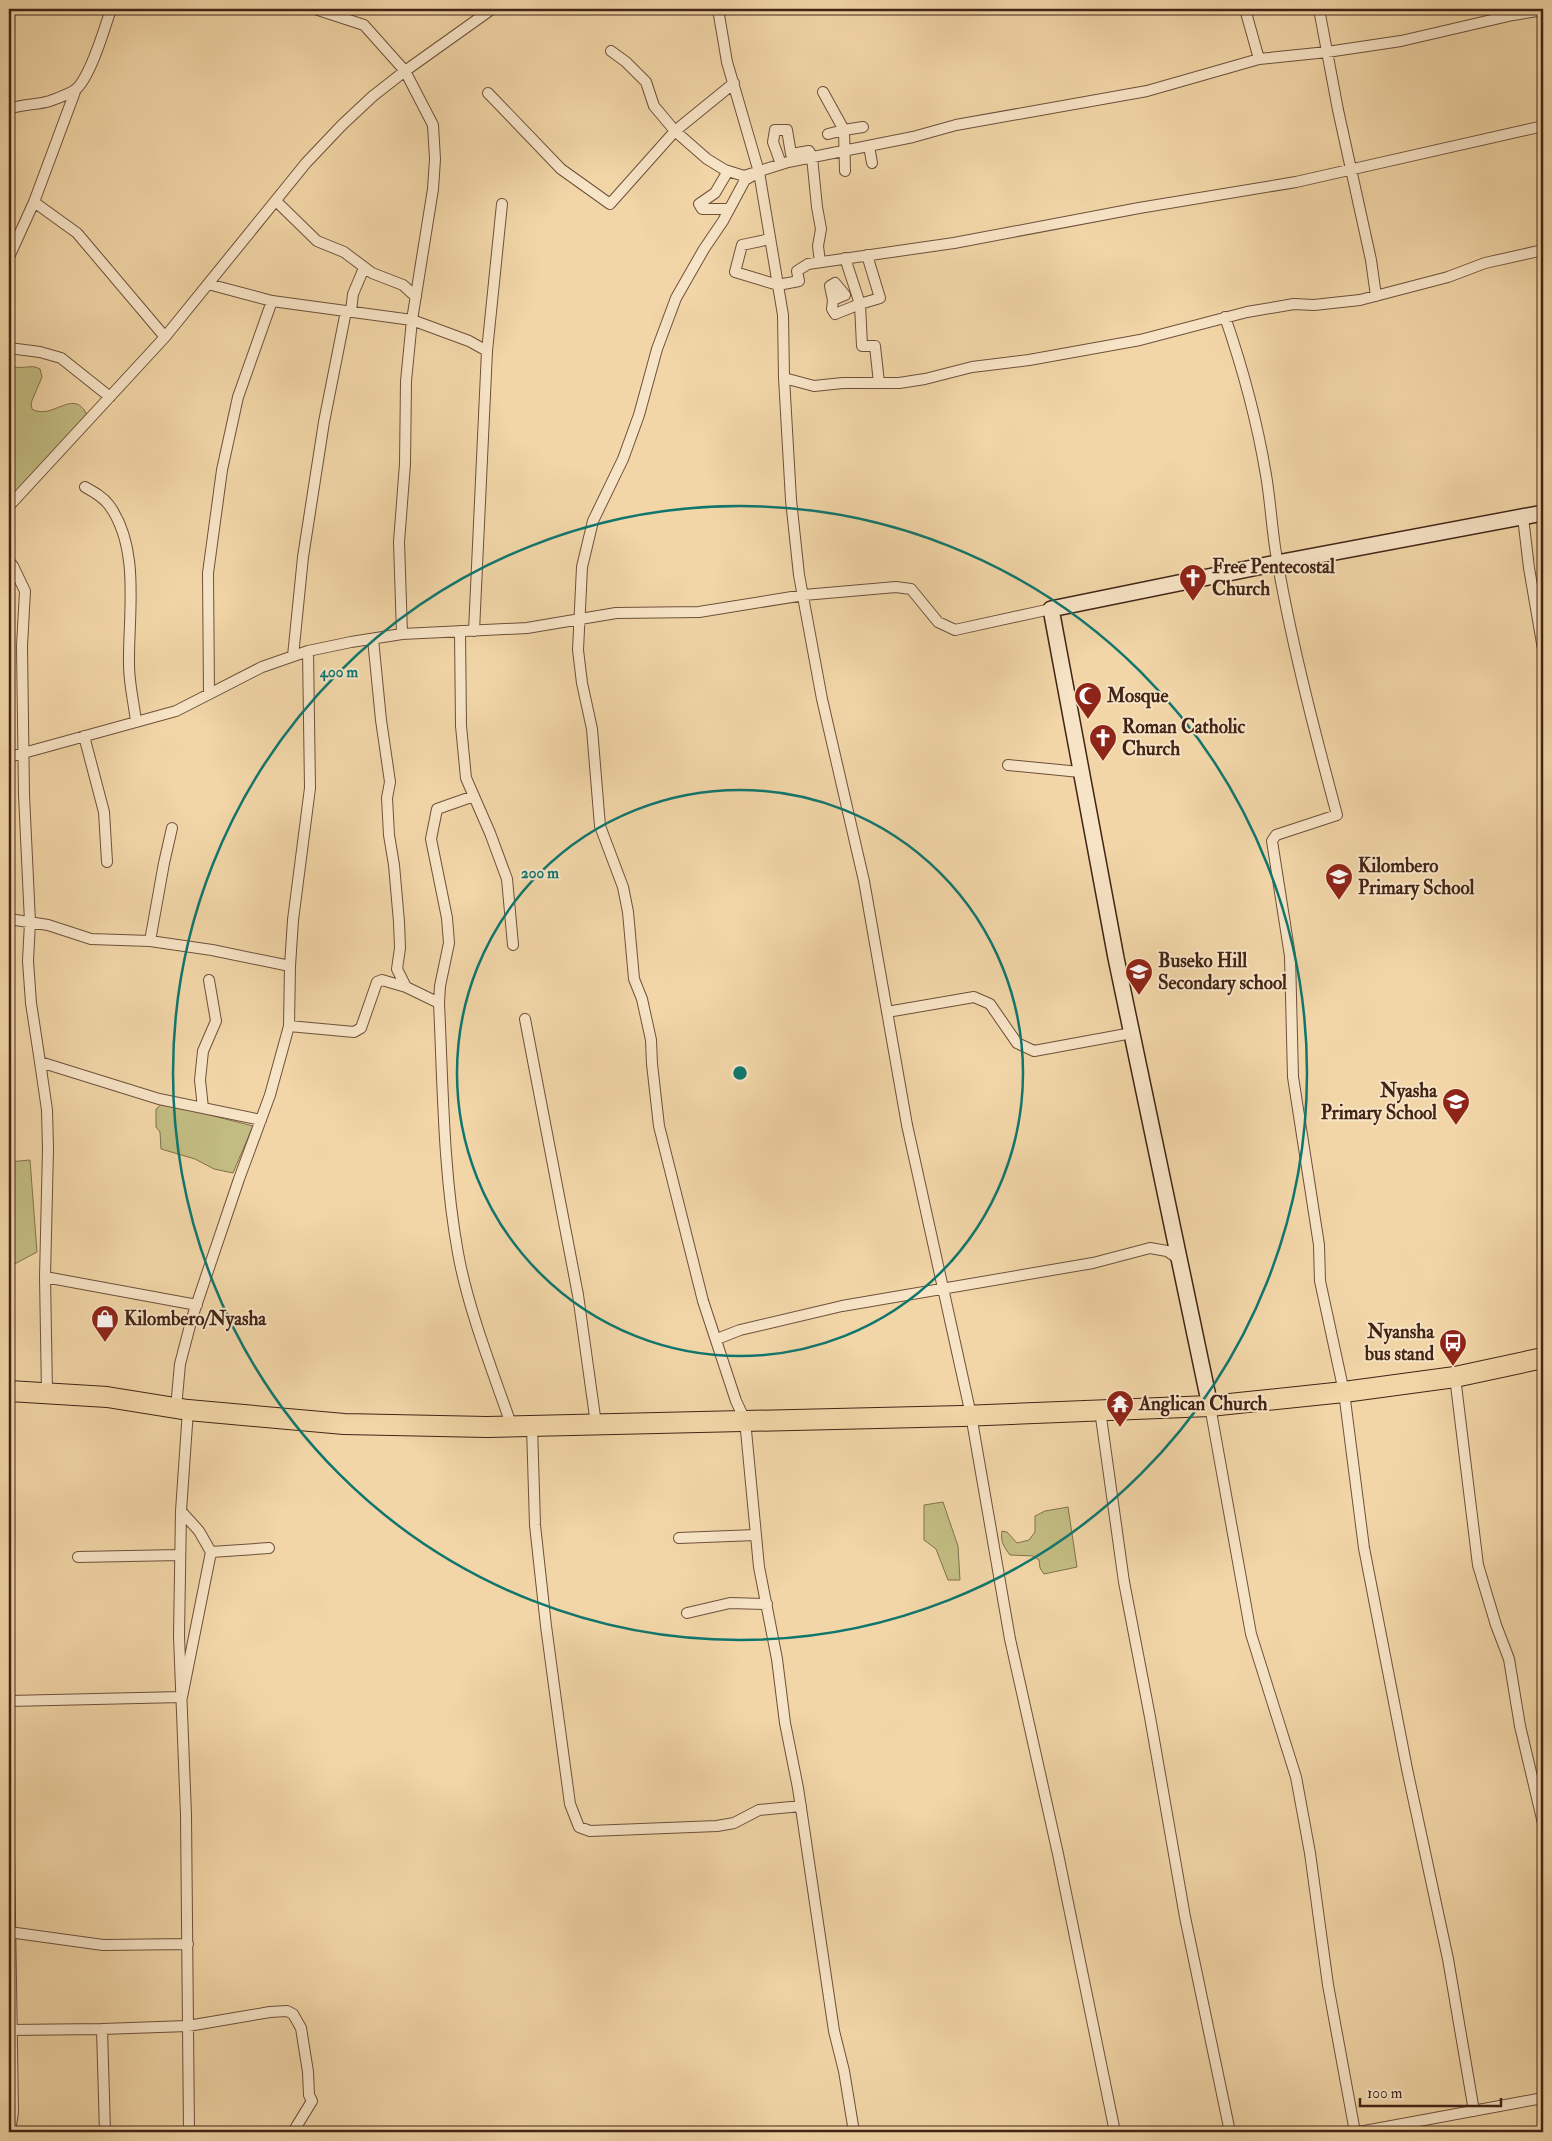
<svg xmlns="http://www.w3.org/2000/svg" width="1552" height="2141" font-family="'IM FELL Double Pica',serif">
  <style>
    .green { fill: #c2bc82; stroke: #82704c }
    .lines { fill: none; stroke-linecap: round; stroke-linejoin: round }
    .street-casing { stroke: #6e503b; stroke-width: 12 }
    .secondary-casing { stroke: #422417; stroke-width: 18 }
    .highway-casing { stroke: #422417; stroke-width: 22 }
    .street { stroke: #f7e4c6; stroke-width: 10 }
    .secondary { stroke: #f7e4c6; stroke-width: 15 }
    .highway { stroke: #f2d6a7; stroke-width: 20 }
    .ring { fill: none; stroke: #0f766e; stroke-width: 2.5 }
    .labels { text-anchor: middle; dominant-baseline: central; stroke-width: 4; stroke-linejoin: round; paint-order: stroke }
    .poi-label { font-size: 19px; font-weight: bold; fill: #422417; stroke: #f7e4c6; text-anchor: start }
    .centre { fill: #0f766e; stroke: #f7e4c6; stroke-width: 2.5 }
    .ring-label { font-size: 15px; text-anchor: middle; font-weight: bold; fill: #0f766e; stroke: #f7e4c6; stroke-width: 4; stroke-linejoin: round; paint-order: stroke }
  </style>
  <rect width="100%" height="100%" fill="#f2d6a7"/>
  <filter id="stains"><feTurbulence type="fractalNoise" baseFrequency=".004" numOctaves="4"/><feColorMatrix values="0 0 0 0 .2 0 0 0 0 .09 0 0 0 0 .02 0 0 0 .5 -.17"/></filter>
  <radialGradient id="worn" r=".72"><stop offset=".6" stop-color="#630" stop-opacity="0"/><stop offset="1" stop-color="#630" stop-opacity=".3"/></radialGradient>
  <!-- green -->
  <path class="green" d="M15,367C24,369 32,364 40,369L42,377L31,403L32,409C53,422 77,382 89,421L9,506V368Z
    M163,1103L253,1126L233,1173L214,1169L195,1159L161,1149L160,1132L156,1127V1109Z
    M30,1160L37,1252L9,1267V1162Z
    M943,1502L958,1546L960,1580H948L936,1549L924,1540V1505Z
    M1068,1507L1077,1567L1044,1574L1040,1568L1039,1560L1033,1556L1010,1555C1004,1547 1000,1541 1002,1531L1007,1532L1017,1543L1029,1540L1035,1532V1516L1045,1511Z"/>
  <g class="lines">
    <defs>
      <path id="street" d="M52,9H111
        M315,9L364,25L405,71L433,125L435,159L433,189L412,320L406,381L405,464L399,542L402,634
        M718,9L727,62L759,172L783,315L784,378L791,500L799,575L822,699L864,881L907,1125L971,1415L1010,1639L1058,1854L1115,2132
        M1245,9L1259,59
        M1319,9L1338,110L1371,260L1376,296
        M611,51L626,62L646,82L654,106L675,131L707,159L725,170L744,176L788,162L913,137L956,125L1147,91L1259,59L1327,52L1401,41L1513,15L1543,10
        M823,92L844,130L863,127
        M488,93L561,169L610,204L675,131L734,83
        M9,109C22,104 37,105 50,101C58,98 69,94 75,90C90,79 105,27 111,9
        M828,134L844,130L845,171
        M869,146L872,163
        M781,164L773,142L775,130H787L791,154L809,151L812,157L817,207L821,229L818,246L820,262
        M728,171L715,193L699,204L702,209H729
        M759,172L745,180L723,221L704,249L676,298L657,349L639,415L623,459L593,521L582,567L578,650L582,683L592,729L600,826L623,887L628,912L634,979L642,999L651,1040L652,1064L659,1126L703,1301L736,1401L745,1420L759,1567L777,1659L785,1723L798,1788L834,2031L844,2071L854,2132
        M276,201L317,241L344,252L372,273L403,285L416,297
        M34,202L77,233L165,337
        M770,239L742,245L735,272L778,285L799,281L797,271L808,264L954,243L1139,208L1296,182L1543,126
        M867,255L880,298L860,304L862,346H875L879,383
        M9,257L34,202L76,89
        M208,284L272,301L412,320L469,341L487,351
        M833,300L845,295L835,283L830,286L833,300L832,309L835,314L860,304L845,258
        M351,311L353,294L364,268
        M1225,317C1243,369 1257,421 1266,475C1271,504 1272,535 1278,565C1293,649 1315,733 1337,815L1276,835L1272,841L1290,956L1293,1077L1319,1245L1320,1281L1344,1392L1364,1548L1407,1769L1448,1959L1474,2111
        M9,348L40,352L61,358L110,397
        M784,378L814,386L843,383H899L925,379L972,367L1029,360L1140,340L1247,312L1294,304L1314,305L1360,300L1448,277L1485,263L1543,250
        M85,487C94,492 103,497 109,505C141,549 128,615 129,665C129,684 134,703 136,722
        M9,506L165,337L306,163L342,125L373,96L405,71L492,9
        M1523,517L1529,568L1543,649
        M9,561L13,566L25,591L22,646L24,795L30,922L28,961L31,1003L40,1062L159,1099L261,1120
        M460,631L461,726L466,778L490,833L507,879L513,945
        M474,631L487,351L502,204
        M373,639L381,720L390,782L387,798L389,835L394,865L399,922L400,948L397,969L406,987L439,1003
        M293,656L303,557L324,422L346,311
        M209,694L208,573L222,470L238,397L272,301
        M84,736L104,812L107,862
        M9,757L176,711L262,667L308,651L351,642L402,634L527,628L616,613L699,612L804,595L896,587L911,589L938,622L955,630L1051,609
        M1008,765L1080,772
        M474,796L437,809L431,839L447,918L449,943L440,986L439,1003C443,1086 443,1171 458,1253C468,1309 493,1372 512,1427
        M9,919L48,925L91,939L150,941L212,950L290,966
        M150,941L164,863L172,828
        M887,1012L974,997L990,1004L1017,1043L1034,1051L1132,1033
        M525,1019L578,1295L596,1424
        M289,1026L354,1032L361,1028L377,982L382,980L406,987
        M40,1062L47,1110L48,1149L45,1277L47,1393
        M203,1108L200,1080L203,1051L216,1021L209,980
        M45,1277L197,1305
        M717,1339L740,1330L842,1306L1093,1263L1150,1248L1167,1251L1180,1260
        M1455,1377L1478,1565L1496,1625L1509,1659L1520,1726L1543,1823
        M1210,1406L1251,1634L1296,1777L1310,1853L1328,1985L1355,2132
        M176,1408L180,1364L192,1318L239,1179L270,1095L289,1026L290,966L293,920L310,788L308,651
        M188,1410L181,1511L179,1636L186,1815L189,2132
        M1100,1410L1124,1582L1150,1717L1185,1917L1230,2132
        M532,1426L535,1525L546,1626L570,1804L579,1827L590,1831L717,1826L734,1823L759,1810L801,1806
        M679,1538L756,1535
        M211,1552L269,1548
        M78,1557L180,1555
        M687,1613L730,1603L767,1604
        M9,1701L182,1697L211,1552L199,1531L181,1511
        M9,1853L13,2112L10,2132
        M9,1932L103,1945L188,1944
        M102,2029L188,2026L270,2012L287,2011L293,2014L301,2028L308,2072L309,2095L312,2101L293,2132
        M9,2030L102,2029L105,2132
        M210,2132H214
        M1359,2132L1543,2098"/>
      <path id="secondary" d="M1210,1406L1116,958L1051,609L1277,563L1543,513"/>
      <path id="highway" d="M9,1391L107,1397L188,1410L344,1424L487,1427L962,1416L1210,1406L1344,1392L1455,1377L1543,1358"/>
    </defs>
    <!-- street casing -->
    <use href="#street" class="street-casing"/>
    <!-- secondary casing -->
    <use href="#secondary" class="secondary-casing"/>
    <!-- highway casing -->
    <use href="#highway" class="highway-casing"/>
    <!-- street -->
    <use href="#street" class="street"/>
    <!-- secondary -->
    <use href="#secondary" class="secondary"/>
    <!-- highway -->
    <use href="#highway" class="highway"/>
  </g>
  <!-- distance rings -->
  <g class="ring">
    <circle cx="740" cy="1073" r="283"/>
    <circle cx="740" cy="1073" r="567"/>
  </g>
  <!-- icons -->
  <defs>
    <symbol id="church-pin" viewBox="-11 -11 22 30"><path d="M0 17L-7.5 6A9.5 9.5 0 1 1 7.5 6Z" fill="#8f2418" stroke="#f7e4c6"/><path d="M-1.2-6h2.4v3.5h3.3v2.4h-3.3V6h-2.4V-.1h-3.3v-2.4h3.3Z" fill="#fff"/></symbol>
    <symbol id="mosque-pin" viewBox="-11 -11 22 30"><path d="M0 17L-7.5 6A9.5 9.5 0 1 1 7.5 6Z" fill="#8f2418" stroke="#f7e4c6"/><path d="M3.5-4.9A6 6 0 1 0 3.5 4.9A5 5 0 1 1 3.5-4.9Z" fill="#fff"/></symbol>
    <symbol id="school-pin" viewBox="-11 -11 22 30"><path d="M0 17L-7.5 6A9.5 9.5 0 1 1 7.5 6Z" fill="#8f2418" stroke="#f7e4c6"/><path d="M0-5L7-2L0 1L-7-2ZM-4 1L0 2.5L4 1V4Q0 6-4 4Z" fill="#fff"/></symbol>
    <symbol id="shop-pin" viewBox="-11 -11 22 30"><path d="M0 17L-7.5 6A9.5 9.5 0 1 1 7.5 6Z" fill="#8f2418" stroke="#f7e4c6"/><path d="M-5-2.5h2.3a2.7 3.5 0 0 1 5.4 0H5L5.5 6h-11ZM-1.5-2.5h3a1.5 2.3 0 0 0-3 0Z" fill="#fff"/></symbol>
    <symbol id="bus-pin" viewBox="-11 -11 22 30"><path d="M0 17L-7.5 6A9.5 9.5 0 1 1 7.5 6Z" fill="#8f2418" stroke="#f7e4c6"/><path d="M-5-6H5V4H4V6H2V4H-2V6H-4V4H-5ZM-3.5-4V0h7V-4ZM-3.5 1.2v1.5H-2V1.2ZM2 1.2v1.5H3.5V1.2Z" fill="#fff"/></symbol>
    <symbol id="temple-pin" viewBox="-11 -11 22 30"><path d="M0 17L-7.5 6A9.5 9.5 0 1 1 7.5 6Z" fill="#8f2418" stroke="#f7e4c6"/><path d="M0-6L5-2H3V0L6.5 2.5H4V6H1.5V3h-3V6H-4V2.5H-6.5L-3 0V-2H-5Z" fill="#fff"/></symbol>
  </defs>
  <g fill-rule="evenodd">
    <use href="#church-pin" x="1177" y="562" width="32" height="43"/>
    <use href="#mosque-pin" x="1072" y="680" width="32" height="43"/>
    <use href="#church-pin" x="1087" y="722" width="32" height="43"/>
    <use href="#school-pin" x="1323" y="861" width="32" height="43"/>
    <use href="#school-pin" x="1123" y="956" width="32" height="43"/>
    <use href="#school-pin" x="1440" y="1086" width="32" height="43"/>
    <use href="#shop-pin" x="89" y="1303" width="32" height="43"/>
    <use href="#bus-pin" x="1437" y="1327" width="32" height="43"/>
    <use href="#temple-pin" x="1104" y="1388" width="32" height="43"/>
  </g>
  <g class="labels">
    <!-- poi labels -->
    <g class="poi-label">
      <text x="1212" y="567">Free Pentecostal<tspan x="1212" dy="22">Church</tspan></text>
      <text x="1107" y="696">Mosque</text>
      <text x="1122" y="727">Roman Catholic<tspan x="1122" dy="22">Church</tspan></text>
      <text x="1358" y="866">Kilombero<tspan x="1358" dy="22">Primary School</tspan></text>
      <text x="1158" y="961">Buseko Hill<tspan x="1158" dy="22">Secondary school</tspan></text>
      <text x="1437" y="1091" text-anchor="end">Nyasha<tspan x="1437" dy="22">Primary School</tspan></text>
      <text x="124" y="1319">Kilombero/Nyasha</text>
      <text x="1434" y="1332" text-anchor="end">Nyansha<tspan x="1434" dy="22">bus stand</tspan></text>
      <text x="1139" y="1404">Anglican Church</text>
    </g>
  </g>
  <circle cx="740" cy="1073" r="8" class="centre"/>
  <g class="ring-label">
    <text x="339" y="677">400 m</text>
    <text x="540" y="878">200 m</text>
  </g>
  <!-- margin -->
  <rect width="1552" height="2141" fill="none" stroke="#f2d6a7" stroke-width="30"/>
  <rect x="10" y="10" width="1532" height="2121" fill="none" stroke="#422417" stroke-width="2.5"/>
  <rect x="15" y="15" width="1522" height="2111" fill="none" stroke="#422417"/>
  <!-- scale -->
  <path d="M1360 2098v8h141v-8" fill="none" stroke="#422417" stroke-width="2.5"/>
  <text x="1367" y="2098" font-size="15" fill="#422417" stroke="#f7e4c6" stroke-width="4" paint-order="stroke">100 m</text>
  <rect width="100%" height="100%" filter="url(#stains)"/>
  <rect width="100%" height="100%" fill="url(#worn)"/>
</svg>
